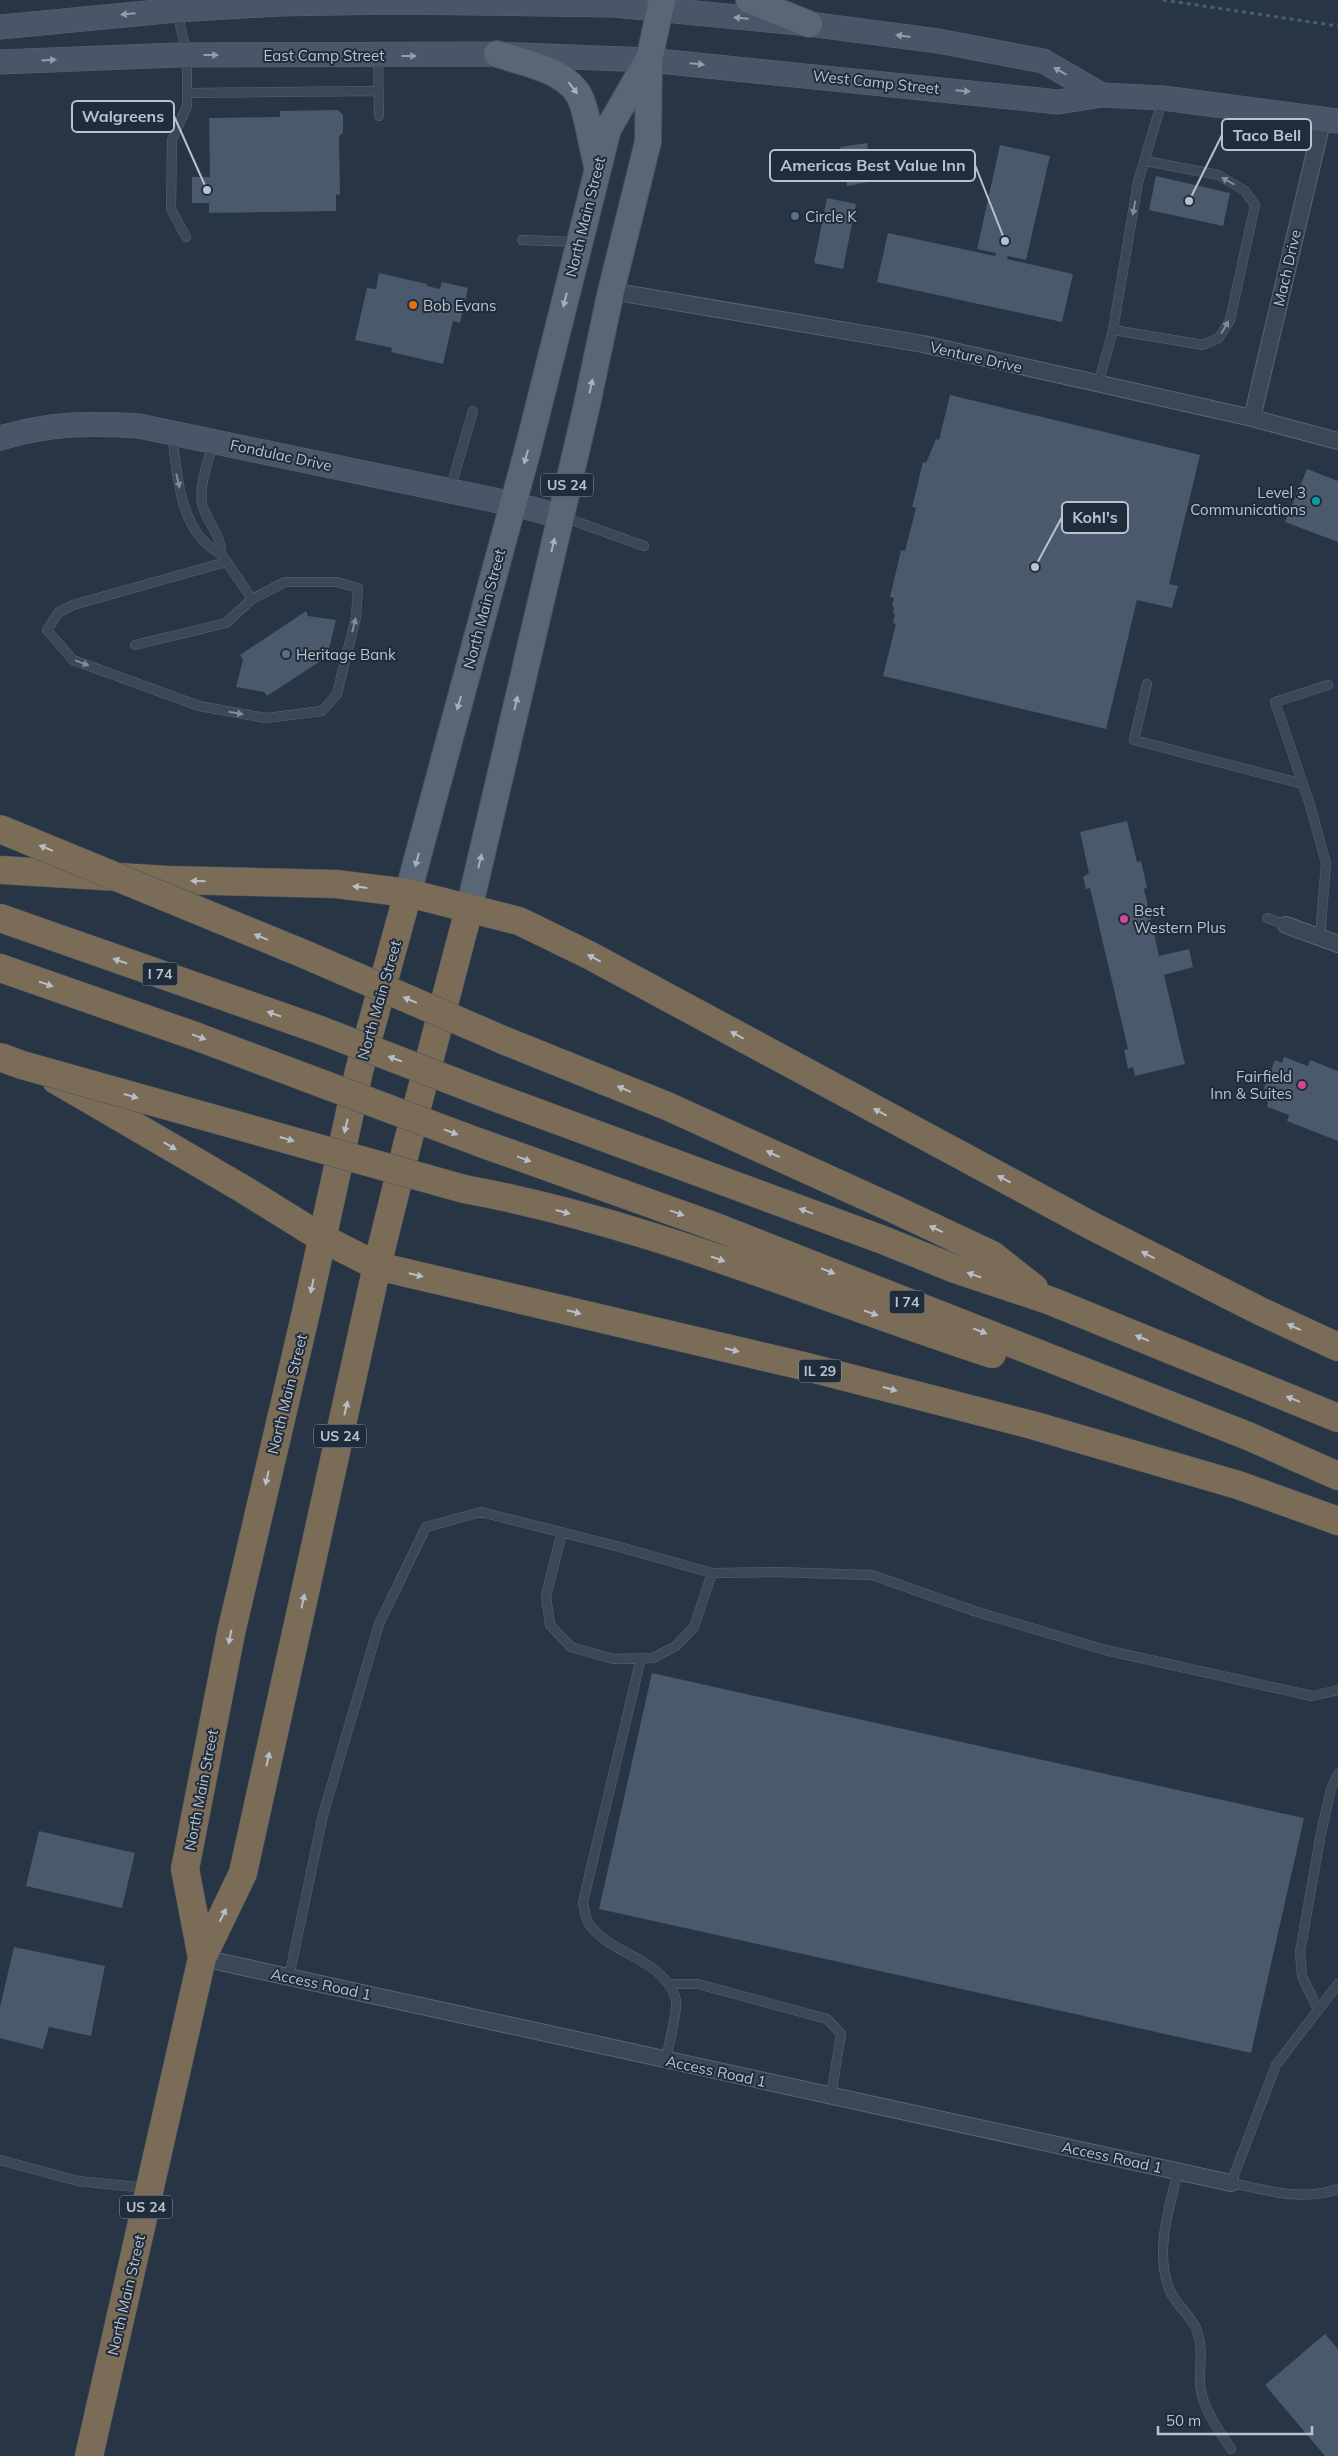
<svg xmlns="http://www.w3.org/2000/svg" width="1338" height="2456" font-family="Mulish,sans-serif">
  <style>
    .building { fill: #4a596c }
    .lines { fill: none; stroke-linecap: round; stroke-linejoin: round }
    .lane-casing { stroke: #5a6572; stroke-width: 10 }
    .street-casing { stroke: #5a6572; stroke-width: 18 }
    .secondary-casing { stroke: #5a6572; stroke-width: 25 }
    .primary-casing { stroke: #45505e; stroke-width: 28 }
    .highway-casing { stroke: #46525f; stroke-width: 29 }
    .path { stroke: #476162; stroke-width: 3; stroke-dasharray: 4 4; stroke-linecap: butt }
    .lane { stroke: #3b4755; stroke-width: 9 }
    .street { stroke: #3b4755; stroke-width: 16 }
    .secondary { stroke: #495668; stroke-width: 24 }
    .primary { stroke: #596675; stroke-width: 26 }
    .highway { stroke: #7b6c58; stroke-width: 28 }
    .highway-bridge-casing { stroke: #46525f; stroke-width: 29; stroke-linecap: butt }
    .highway-bridge { stroke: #7b6c58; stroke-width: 28 }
    .oneway { fill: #929caa }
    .oneway2 { fill: #a6b0bc }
    .oneway3 { fill: #808b98 }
    .oneway4 { fill: #b6bec8 }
    .service-dot { fill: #5c6f8a; stroke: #202c3a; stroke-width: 2 }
    .food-dot { fill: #e8710a; stroke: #202c3a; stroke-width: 2 }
    .culture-dot { fill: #0f9aa8; stroke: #202c3a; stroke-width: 2 }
    .hotel-dot { fill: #d1479c; stroke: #202c3a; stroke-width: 2 }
    .labels { text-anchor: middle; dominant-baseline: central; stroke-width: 4; stroke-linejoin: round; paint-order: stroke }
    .shield { fill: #202c3a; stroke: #8b95a2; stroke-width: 1 }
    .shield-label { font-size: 14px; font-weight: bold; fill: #b9c2ce }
    .street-label { font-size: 15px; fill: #b9c2ce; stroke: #202c3a }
    .poi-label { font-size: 15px; fill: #b9c2ce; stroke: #202c3a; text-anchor: start }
    .leader { fill: none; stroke: #b9c2ce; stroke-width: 2 }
    .callout-dot { fill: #b9c2ce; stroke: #202c3a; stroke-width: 2 }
    .callout { fill: #202c3a; stroke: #b9c2ce; stroke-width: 2 }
    .callout-label { font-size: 16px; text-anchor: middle; font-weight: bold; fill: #b9c2ce }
  </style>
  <rect width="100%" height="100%" fill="#273545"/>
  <!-- building -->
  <path class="building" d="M338,110L343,115V133L339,136L340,194L336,195V211L209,213V203H192V177H210L209,118L280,117V111Z
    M867,143L873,181L847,186L840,147Z
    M1000,145L1050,156L1026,260L1008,256L1007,259L1073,274L1062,322L877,282L888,233L995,256L996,253L977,249Z
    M1156,176L1230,193L1223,226L1149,210Z
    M827,198L856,204L843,269L814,263Z
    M379,273L427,284V286L440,289L442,282L468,288L460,323L453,321L443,364L391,352L392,348L355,340L367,288L376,289Z
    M950,395L1200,455L1169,584L1178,586L1172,608L1137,600L1106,729L883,676L896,624L893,623L895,614H893L894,606H892L894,598L890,597L901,550L905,551L916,508L912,507L923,462L926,463L936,439L939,440Z
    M1307,469L1338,481V542L1285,522Z
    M306,611L308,616L336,620L329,649L333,653L267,696L264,692L236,687L243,660L240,655Z
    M1127,821L1137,862L1141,861L1147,888L1144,889L1159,956L1189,949L1193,967L1164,975L1185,1064L1135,1076L1133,1067L1128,1069L1124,1050L1128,1049L1090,888L1086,889L1083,877L1089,873L1080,832Z
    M1284,1057L1308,1066L1310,1060L1338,1071V1141L1287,1121L1289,1115L1267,1107L1268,1102L1260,1099L1275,1060L1282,1063Z
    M652,1673L1304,1818L1251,2053L599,1909Z
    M39,1831L135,1853L122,1908L26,1886Z
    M14,1947L105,1966L91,2036L49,2027L43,2049L0,2038V2007Z
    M1325,2334L1338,2349V2456H1325L1265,2385Z"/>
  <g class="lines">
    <defs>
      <path id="lane" d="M177,11L187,55V106L172,140L171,209L186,237
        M378,56L379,116
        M187,93L378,91
        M522,240L577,242
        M1113,330L1203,345L1219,338L1230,320L1255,205L1244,190L1218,175L1146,161
        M1098,385L1113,330L1138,182L1163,98
        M172,433C177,474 179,533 221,554C222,535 206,522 202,503C199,484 209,460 213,442
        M450,490L473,411
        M563,517L644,546
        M226,562L73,605L59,612L47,630L73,660L199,706L266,718L322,711L337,694L356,617L358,588L337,582H285L252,599
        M135,645L226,623L252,599L224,558
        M1147,684L1134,740L1303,784
        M1267,918L1286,925
        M1320,938L1326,863L1310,805L1275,702L1328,685
        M562,1532L546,1596L550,1625L571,1647L613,1659L653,1658L676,1646L694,1627L712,1573
        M641,1658L583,1902C584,1908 585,1918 589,1924C612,1956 664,1958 676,2000C678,2009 668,2048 666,2060
        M289,1977L323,1815L379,1624L426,1527L481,1512L616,1546L712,1573L776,1572L872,1575L974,1611L1105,1650L1312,1696L1338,1690
        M669,1984H698L827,2019L841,2034L831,2096
        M1338,1984L1276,2065L1231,2183C1266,2190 1304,2202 1338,2189
        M1318,2010L1302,1976L1300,1952L1321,1833L1331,1789L1338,1774
        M0,2160L78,2181L147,2188
        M1178,2171C1169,2210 1154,2252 1170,2291C1176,2305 1192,2316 1197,2331C1204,2351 1199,2365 1200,2384C1202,2408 1218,2429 1231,2449"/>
      <path id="street" d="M611,291L923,344L1252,418L1338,441
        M1252,418L1323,118
        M1286,925L1338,944
        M202,1958L1231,2183"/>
      <path id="secondary" d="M0,27L177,10L279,4L394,2L614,5L809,24L938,41L1043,61L1102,95
        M0,62L177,55L497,54L649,60L1058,102L1102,95L1163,98L1338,121
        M0,438C52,423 86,423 139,426L513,504L560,516"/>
      <path id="primary" d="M749,0L809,24
        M497,54C527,64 574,71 583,105C589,125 592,146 597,166
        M408,893L529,445L608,129L648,60
        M469,909L586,409L611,291L648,142L649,60L662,0"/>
      <path id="highway" d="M0,870L169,880L336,884L408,893L519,921L589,955L1094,1227L1262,1312L1338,1347
        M0,918L320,1030
        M0,968L195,1036L307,1078
        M503,1040L667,1106L894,1209L992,1255L1034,1288
        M56,1080L243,1189L322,1238L377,1266L803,1366L1032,1425L1238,1485L1338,1521
        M489,1095L883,1240L955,1269L1051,1301L1338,1418
        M478,1142L716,1227L1248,1436L1338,1476
        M464,1189C646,1222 817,1297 992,1354
        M202,1958L185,1869L231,1633L307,1308L359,1071L408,893
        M89,2456L202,1958L243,1873L377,1266L406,1149L469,909"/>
    </defs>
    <!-- lane casing -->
    <use href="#lane" class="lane-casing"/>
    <!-- street casing -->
    <use href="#street" class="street-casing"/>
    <!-- secondary casing -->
    <use href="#secondary" class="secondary-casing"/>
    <!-- primary casing -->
    <use href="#primary" class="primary-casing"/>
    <!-- highway casing -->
    <use href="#highway" class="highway-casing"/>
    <!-- path -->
    <path class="path" d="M1163,0L1338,26"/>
    <!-- lane -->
    <use href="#lane" class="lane"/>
    <!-- street -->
    <use href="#street" class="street"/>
    <!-- secondary -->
    <use href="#secondary" class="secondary"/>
    <!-- primary -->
    <use href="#primary" class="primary"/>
    <!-- highway -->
    <use href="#highway" class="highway"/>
    <defs>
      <path id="highway-bridge" d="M0,829L304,954L503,1040
        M320,1030L489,1095
        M0,1057L22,1065L464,1189
        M307,1078L478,1142"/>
    </defs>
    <!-- highway-bridge casing -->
    <use href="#highway-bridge" class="highway-bridge-casing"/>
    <!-- highway-bridge -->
    <use href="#highway-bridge" class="highway-bridge"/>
  </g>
  <!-- one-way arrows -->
  <defs><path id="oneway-solid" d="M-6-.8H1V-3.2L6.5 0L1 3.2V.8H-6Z" transform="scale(1.25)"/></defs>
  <g class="oneway">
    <use href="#oneway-solid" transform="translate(128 14) rotate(175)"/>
    <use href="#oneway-solid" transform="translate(741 18) rotate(-175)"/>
    <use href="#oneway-solid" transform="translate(903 36) rotate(-172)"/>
    <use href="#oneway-solid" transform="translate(211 55)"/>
    <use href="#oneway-solid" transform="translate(409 56)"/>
    <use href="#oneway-solid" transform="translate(49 60) rotate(-3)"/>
    <use href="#oneway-solid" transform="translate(697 64) rotate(5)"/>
    <use href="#oneway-solid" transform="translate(1060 71) rotate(-150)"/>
    <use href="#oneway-solid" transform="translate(963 91) rotate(5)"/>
  </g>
  <g class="oneway2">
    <use href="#oneway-solid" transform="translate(573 88) rotate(52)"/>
    <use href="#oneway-solid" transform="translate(565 300) rotate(104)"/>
    <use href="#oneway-solid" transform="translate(591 386) rotate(-78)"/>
    <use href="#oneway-solid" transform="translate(526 457) rotate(106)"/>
    <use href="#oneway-solid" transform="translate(553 545) rotate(-77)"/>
    <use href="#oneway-solid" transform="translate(459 703) rotate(106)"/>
    <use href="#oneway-solid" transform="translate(516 703) rotate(-77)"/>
    <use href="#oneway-solid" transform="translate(417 860) rotate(105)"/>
    <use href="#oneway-solid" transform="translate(480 861) rotate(-77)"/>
  </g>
  <g class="oneway3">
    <use href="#oneway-solid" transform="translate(1228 181) rotate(-151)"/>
    <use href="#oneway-solid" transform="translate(1134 208) rotate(100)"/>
    <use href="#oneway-solid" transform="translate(1225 327) rotate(-60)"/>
    <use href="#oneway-solid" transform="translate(178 481) rotate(77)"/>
    <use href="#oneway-solid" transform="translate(354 625) rotate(-76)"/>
    <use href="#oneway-solid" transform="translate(82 663) rotate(20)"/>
    <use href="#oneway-solid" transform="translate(236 713) rotate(10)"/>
  </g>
  <g class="oneway4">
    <use href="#oneway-solid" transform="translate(46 848) rotate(-158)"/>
    <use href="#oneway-solid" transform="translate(198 881) rotate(-178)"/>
    <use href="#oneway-solid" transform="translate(360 887) rotate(-173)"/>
    <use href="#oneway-solid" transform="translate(261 937) rotate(-158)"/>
    <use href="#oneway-solid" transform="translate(594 958) rotate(-152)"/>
    <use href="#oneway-solid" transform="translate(120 961) rotate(-161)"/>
    <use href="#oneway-solid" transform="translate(46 984) rotate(19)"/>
    <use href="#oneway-solid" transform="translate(410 1000) rotate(-157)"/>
    <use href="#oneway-solid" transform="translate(274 1014) rotate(-161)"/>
    <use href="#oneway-solid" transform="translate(737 1035) rotate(-152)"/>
    <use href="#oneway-solid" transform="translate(199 1037) rotate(20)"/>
    <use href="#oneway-solid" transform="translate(395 1059) rotate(-159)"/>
    <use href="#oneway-solid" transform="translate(624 1089) rotate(-157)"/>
    <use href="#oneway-solid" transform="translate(131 1096) rotate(16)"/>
    <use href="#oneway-solid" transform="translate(880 1112) rotate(-152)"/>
    <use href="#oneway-solid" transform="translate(346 1126) rotate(103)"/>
    <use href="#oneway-solid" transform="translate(451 1132) rotate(21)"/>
    <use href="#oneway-solid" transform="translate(287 1139) rotate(16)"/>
    <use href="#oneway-solid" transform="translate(170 1146) rotate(31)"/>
    <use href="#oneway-solid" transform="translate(773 1154) rotate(-155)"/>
    <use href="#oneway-solid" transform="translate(524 1159) rotate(20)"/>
    <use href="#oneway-solid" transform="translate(1004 1179) rotate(-152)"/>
    <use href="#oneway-solid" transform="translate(806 1211) rotate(-160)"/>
    <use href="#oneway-solid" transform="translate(563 1212) rotate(15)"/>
    <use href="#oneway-solid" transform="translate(677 1213) rotate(20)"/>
    <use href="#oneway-solid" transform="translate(936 1229) rotate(-155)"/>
    <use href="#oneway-solid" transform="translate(1148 1255) rotate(-153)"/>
    <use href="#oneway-solid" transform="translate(718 1259) rotate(19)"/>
    <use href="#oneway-solid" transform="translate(828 1271) rotate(21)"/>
    <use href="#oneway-solid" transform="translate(416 1275) rotate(13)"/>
    <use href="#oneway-solid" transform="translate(974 1275) rotate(-161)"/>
    <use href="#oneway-solid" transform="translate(312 1286) rotate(102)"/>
    <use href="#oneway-solid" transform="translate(574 1312) rotate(14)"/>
    <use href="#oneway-solid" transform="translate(871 1313) rotate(19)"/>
    <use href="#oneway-solid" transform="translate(1294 1327) rotate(-155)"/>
    <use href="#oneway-solid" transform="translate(980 1331) rotate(21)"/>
    <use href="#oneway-solid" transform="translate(1142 1338) rotate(-158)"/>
    <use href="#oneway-solid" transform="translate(732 1350) rotate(13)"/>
    <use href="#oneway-solid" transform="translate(890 1389) rotate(15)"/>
    <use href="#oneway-solid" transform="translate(1293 1399) rotate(-158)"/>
    <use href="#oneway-solid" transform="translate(346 1408) rotate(-77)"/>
    <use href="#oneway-solid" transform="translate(267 1478) rotate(103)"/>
    <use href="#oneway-solid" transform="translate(303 1601) rotate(-78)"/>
    <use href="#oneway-solid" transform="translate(230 1637) rotate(101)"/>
    <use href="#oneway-solid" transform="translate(268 1759) rotate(-78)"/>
    <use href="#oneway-solid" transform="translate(223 1915) rotate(-64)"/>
  </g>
  <!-- markers -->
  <g class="service-dot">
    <circle cx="795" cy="216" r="5"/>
    <circle cx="286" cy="654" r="5"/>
  </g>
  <circle class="food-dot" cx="413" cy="305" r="5"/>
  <circle class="culture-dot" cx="1316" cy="501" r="5"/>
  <g class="hotel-dot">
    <circle cx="1124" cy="919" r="5"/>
    <circle cx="1302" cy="1085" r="5"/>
  </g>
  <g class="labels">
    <!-- shield labels -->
    <g class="shield">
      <rect x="541" y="473.5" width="52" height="23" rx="4"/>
      <rect x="142.5" y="962.5" width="35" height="23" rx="4"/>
      <rect x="889.5" y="1290.5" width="35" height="23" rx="4"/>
      <rect x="799" y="1359.5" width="42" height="23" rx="4"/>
      <rect x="314" y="1424.5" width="52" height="23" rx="4"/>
      <rect x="120" y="2195.5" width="52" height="23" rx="4"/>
    </g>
    <g class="shield-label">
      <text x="567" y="485">US 24</text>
      <text x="160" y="974">I 74</text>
      <text x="907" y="1302">I 74</text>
      <text x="820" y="1371">IL 29</text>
      <text x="340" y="1436">US 24</text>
      <text x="146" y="2207">US 24</text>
    </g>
    <!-- street labels -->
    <g class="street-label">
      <text x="324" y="55">East Camp Street</text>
      <text transform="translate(876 82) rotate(6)">West Camp Street</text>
      <text transform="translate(585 217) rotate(-76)">North Main Street</text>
      <text transform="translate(1287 268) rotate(-77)">Mach Drive</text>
      <text transform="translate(976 357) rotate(13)">Venture Drive</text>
      <text transform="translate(281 455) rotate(12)">Fondulac Drive</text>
      <text transform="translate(484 609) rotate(-75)">North Main Street</text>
      <text transform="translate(379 1000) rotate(-74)">North Main Street</text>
      <text transform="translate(287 1394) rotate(-76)">North Main Street</text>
      <text transform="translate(201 1790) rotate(-79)">North Main Street</text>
      <text transform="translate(321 1984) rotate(12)">Access Road 1</text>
      <text transform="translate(716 2071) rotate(12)">Access Road 1</text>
      <text transform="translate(1112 2157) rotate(12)">Access Road 1</text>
      <text transform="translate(126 2295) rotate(-77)">North Main Street</text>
    </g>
    <!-- poi labels -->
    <g class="poi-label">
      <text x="805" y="216">Circle K</text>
      <text x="423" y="305">Bob Evans</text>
      <text x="1306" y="492" text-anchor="end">Level 3<tspan x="1306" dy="17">Communications</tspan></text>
      <text x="296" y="654">Heritage Bank</text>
      <text x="1134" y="910">Best<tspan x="1134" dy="17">Western Plus</tspan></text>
      <text x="1292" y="1076" text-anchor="end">Fairfield<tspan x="1292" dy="17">Inn &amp; Suites</tspan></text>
    </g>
  </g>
  <!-- callouts -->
  <path class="leader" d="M207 190L174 116M1189 201L1222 135M1005 241L975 165M1035 567L1062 517"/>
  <g class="callout-dot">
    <circle cx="207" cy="190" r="5"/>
    <circle cx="1189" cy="201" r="5"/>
    <circle cx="1005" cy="241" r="5"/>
    <circle cx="1035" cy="567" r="5"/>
  </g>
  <g class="callout">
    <rect x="72" y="101" width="102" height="31" rx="5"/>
    <rect x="1222" y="119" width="89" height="31" rx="5"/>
    <rect x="770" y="150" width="205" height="31" rx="5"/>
    <rect x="1062" y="502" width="66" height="31" rx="5"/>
  </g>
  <g class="callout-label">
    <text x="123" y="122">Walgreens</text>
    <text x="1267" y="141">Taco Bell</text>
    <text x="873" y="171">Americas Best Value Inn</text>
    <text x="1095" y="523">Kohl's</text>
  </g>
  <!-- scale -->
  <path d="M1158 2426v8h154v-8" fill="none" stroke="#b9c2ce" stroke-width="2.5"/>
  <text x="1166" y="2426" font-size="15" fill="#b9c2ce" stroke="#202c3a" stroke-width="4" paint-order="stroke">50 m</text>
</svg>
